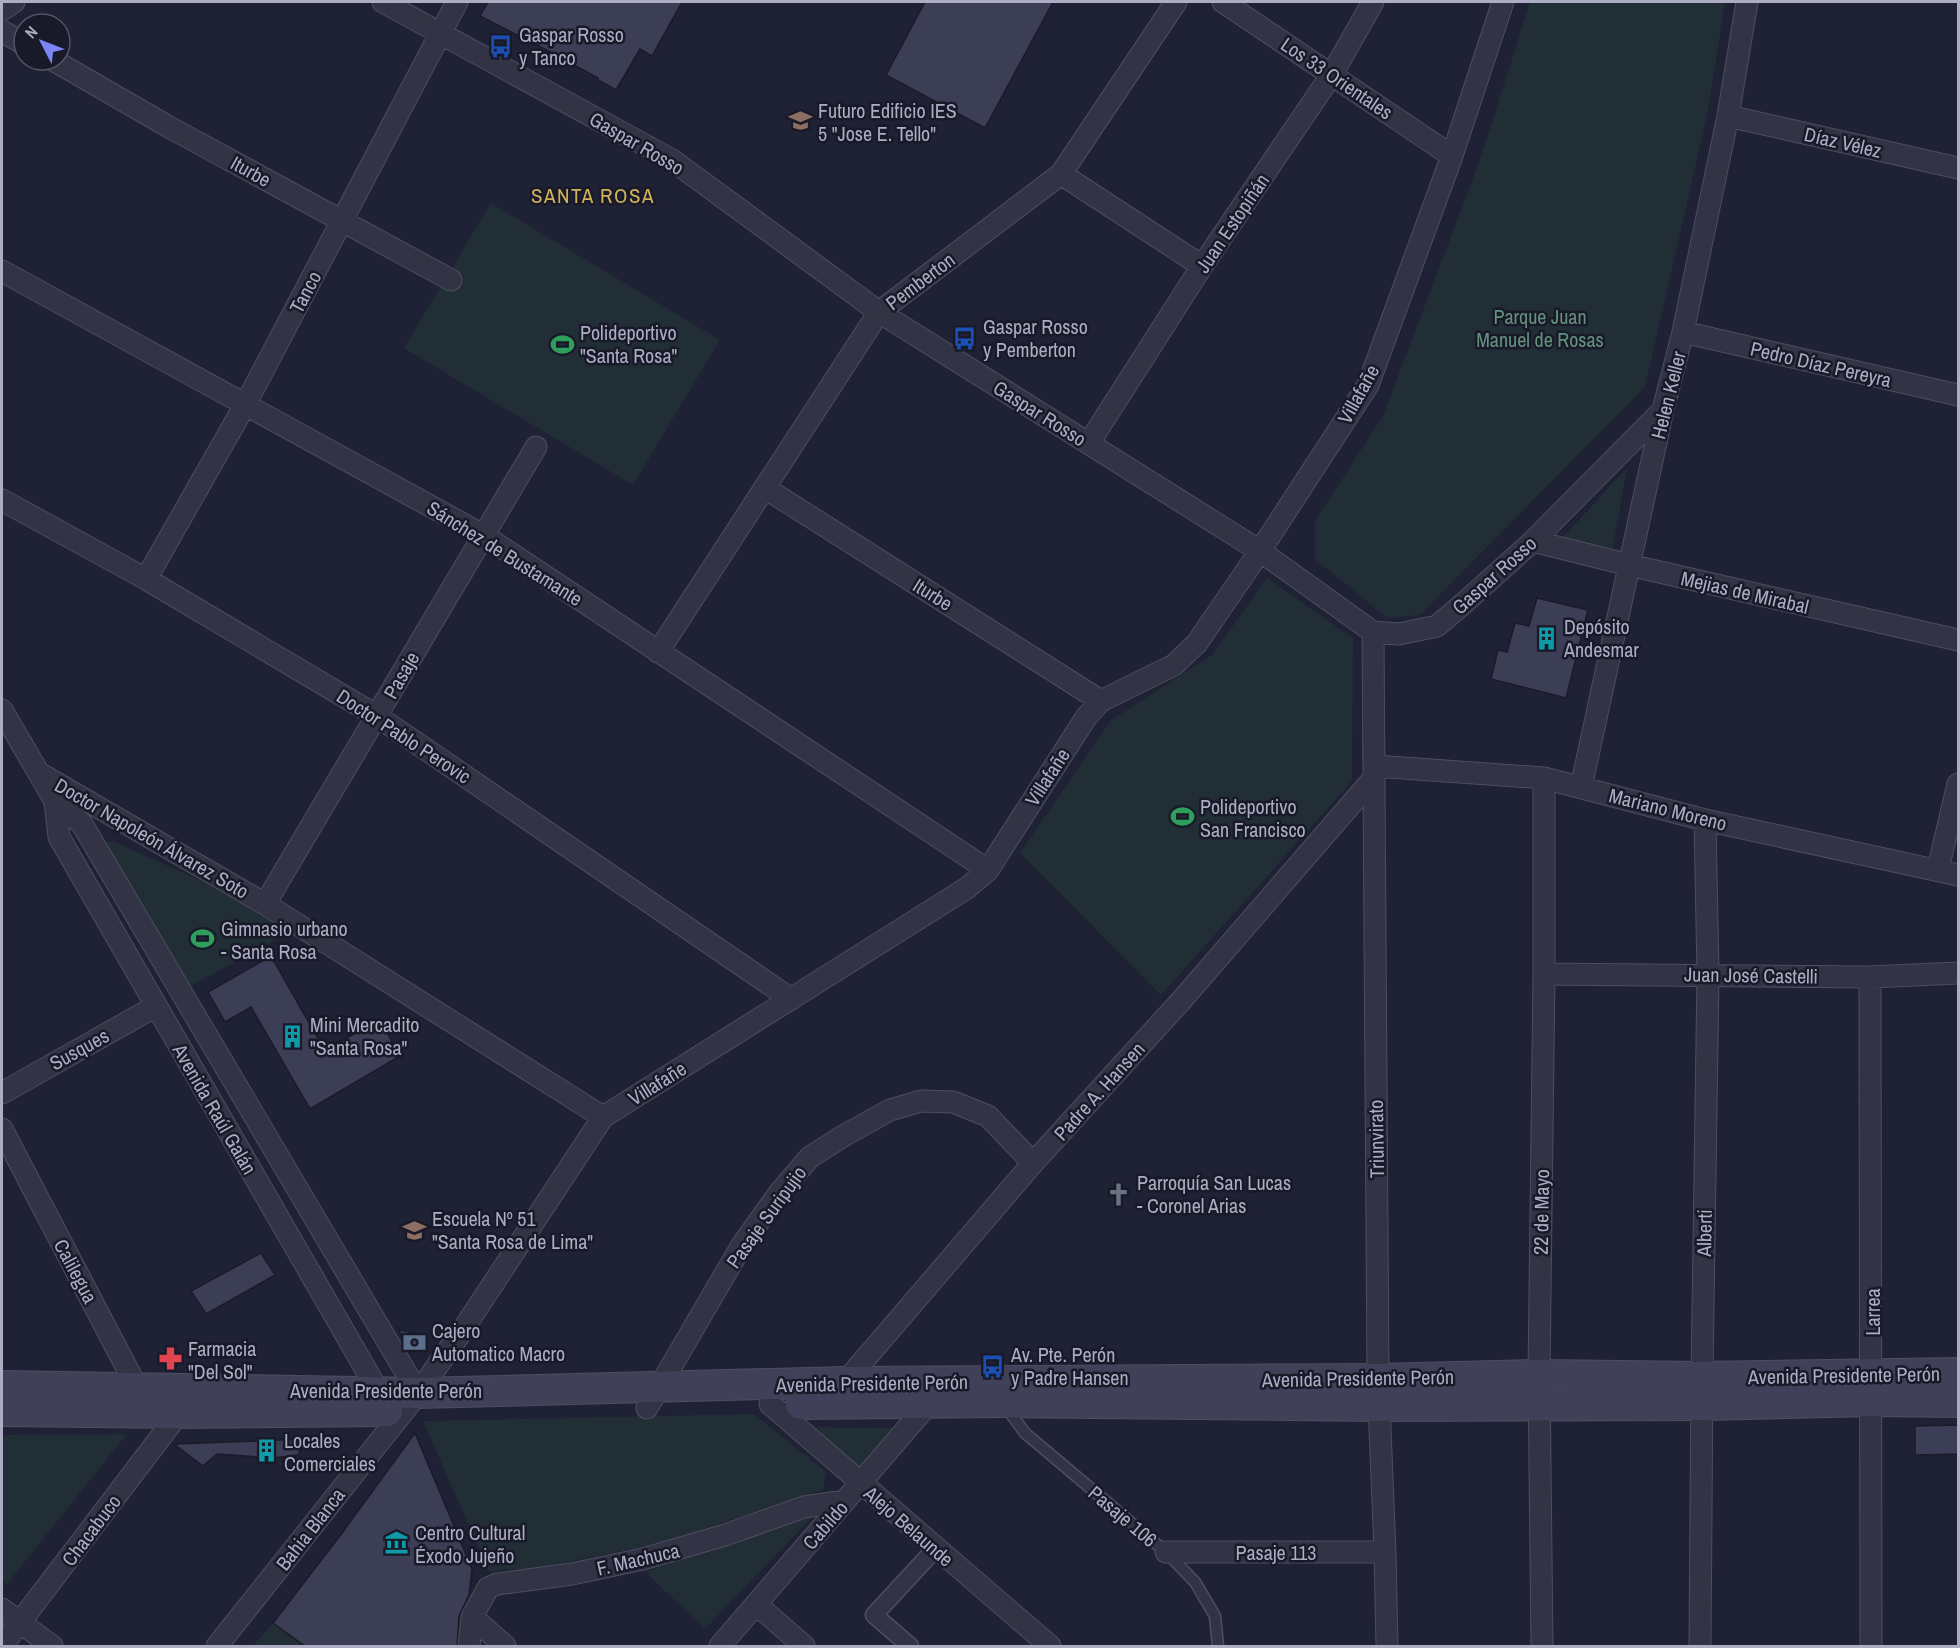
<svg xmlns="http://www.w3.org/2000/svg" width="1960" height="1648" font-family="'Archivo Narrow',sans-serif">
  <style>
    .green { fill: #222e36 }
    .building { fill: #3b3e55; stroke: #1a1b2b; stroke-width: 1.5 }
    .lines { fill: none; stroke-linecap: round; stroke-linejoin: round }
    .service-casing { stroke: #4d4e60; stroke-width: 13 }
    .pedestrian-casing { stroke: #4d4e60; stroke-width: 19 }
    .minor-casing { stroke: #4d4e60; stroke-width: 23 }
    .secondary-casing { stroke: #4d4e60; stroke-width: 32 }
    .service { stroke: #323445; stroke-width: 10 }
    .pedestrian { stroke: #323445; stroke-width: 16 }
    .minor { stroke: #323445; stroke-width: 21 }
    .secondary { stroke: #404158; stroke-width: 30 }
    .labels { text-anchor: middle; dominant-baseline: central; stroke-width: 5; stroke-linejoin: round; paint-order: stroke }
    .poi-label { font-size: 20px; fill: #acadc2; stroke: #181929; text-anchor: start }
    .street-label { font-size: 20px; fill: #acadc2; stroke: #181929 }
    .park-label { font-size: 20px; fill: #64927d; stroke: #181929 }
    .neighbourhood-label { font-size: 21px; letter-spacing: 1.5px; fill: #d0b359; stroke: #181929 }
  </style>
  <rect width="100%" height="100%" fill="#1f2134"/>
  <!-- green -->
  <path class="green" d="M1530,2H1725L1708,111L1645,387L1420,615L1387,618L1315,559V521L1383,416L1481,157Z
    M491,203L720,340L633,485L404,348Z
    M1627,468L1612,551L1563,537Z
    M1267,578L1353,638L1352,781L1161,995L1020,853L1110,721L1212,655Z
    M113,841L199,880L246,905L287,933L184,990L101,844Z
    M754,1414L826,1472L823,1490L688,1534L639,1548L531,1569H506L489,1572L423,1421Z
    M805,1427L900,1428L861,1473Z
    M127,1434L7,1584L2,1580V1435Z
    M819,1510L705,1629L645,1572Z
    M273,1623L306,1646H253Z"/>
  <!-- building -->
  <path class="building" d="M488,2H682L652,56L640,49L616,90L598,80V78L539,46L480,16Z
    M925,2H1053L985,128L886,75Z
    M1537,598L1588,610L1566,698L1491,679L1498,650L1507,652L1515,623L1529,626Z
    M271,956L325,1051L379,1019L400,1056L310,1109L251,1007L225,1022L208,992Z
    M261,1253L275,1275L206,1314L191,1291Z
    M399,1330L427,1335L421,1351L407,1348Z
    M1959,1425V1454L1915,1455V1426Z
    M415,1433L472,1569L469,1595L459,1616L457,1647H306L273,1623L342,1533Z
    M306,1439L298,1455L272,1458L217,1454L203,1466L174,1444Z"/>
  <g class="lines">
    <defs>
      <path id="service" d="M1006,1407L1025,1433L1166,1552L1195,1582L1215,1616L1218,1646"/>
      <path id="pedestrian" d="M910,1646L874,1615L936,1548"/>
      <path id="minor" d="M383,2L672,160L879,312L1260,551L1373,632L1399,634L1437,626L1464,603L1533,541L1663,410
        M1223,2L1452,156
        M2,10L14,2
        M2,31L24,44
        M53,60L169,127L451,280
        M1728,116L1958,168
        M1061,174L1202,266
        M2,271L483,535L988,870
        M1683,332L1958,395
        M1089,443L1202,266L1332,74L1373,2
        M765,488L1101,701
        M2,500L146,579L377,716L791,999
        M1533,541L1629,565L1958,640
        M146,579L245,405L457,2
        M1373,632L1378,1379L1385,1552L1387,1646
        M658,652L879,312L1061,174L1176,2
        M2,710L55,801L82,824L418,1393
        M1375,766L1544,778L1705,820L1958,875
        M39,773L265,904L603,1117
        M1581,787L1663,410L1683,332L1728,116L1747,2
        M55,801L59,837L384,1401
        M1938,869L1958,784
        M265,904L536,447
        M1544,974L1870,977L1958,973
        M1870,977L1871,1646
        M2,1093L156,1006
        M2,1129L142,1397
        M841,1387L1033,1163L1180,1002L1373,779
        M770,1404L1050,1646
        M647,1408L742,1245L780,1192L810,1157L845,1135L890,1110L921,1101L953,1102L988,1116L1033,1163
        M1166,1552H1385
        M757,1605L804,1646
        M2,1609L52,1646
        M472,1617L505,1646
        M2,1646L179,1413
        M217,1646L418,1393L462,1331L603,1117L967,888L988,870L1087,716L1101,701L1174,665L1197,643L1260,551L1368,385L1452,156L1503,2
        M469,1646L472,1617L488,1588L497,1584L572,1574L643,1559L725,1535L804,1507L845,1501
        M720,1646L930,1402
        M1542,1646L1539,1375L1544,974V778
        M1700,1646L1702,1377L1708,974L1705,820"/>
      <path id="secondary" d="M2,1386L418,1393L846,1382L1378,1379L1539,1375L1702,1377L1958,1373
        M801,1404L1002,1402L1379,1406L1702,1405L1871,1401L1958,1402
        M2,1411L179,1413L387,1411"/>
    </defs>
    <!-- service casing -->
    <use href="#service" class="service-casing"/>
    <!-- pedestrian casing -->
    <use href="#pedestrian" class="pedestrian-casing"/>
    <!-- minor casing -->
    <use href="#minor" class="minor-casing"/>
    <!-- secondary casing -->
    <use href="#secondary" class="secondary-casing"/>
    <!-- service -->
    <use href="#service" class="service"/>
    <!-- pedestrian -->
    <use href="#pedestrian" class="pedestrian"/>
    <!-- minor -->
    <use href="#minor" class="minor"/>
    <!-- secondary -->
    <use href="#secondary" class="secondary"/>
  </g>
  <!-- icons -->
  <defs>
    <symbol id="bus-bare" viewBox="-9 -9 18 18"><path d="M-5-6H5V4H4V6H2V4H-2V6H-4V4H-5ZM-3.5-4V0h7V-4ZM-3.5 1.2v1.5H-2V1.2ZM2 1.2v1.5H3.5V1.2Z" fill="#1a4fb4" stroke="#181929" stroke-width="2.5" paint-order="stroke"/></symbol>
    <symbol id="university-bare" viewBox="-9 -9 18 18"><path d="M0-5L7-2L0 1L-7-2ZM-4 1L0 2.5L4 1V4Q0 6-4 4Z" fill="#8d6e63" stroke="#181929" stroke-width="2.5" paint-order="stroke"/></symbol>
    <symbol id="stadium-bare" viewBox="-9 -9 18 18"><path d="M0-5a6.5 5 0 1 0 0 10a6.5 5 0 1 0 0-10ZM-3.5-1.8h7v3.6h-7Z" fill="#2e9e5b" stroke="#181929" stroke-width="2.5" paint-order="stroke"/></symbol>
    <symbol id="building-bare" viewBox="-9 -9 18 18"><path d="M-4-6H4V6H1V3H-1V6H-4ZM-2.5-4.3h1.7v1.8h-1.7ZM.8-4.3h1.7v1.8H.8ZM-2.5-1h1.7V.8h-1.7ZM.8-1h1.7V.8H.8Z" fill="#0f9aa8" stroke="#181929" stroke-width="2.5" paint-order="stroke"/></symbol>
    <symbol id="church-bare" viewBox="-9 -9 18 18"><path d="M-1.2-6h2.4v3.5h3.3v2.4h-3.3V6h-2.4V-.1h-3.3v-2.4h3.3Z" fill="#6b7280" stroke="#181929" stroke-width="2.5" paint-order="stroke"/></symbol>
    <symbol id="school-bare" viewBox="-9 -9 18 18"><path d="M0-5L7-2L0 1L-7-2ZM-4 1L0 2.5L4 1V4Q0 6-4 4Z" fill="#8d6e63" stroke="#181929" stroke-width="2.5" paint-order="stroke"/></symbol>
    <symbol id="bank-bare" viewBox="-9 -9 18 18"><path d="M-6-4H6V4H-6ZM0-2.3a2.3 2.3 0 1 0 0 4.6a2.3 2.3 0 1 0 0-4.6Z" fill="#5c6f8a" stroke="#181929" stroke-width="2.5" paint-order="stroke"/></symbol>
    <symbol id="pharmacy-bare" viewBox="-9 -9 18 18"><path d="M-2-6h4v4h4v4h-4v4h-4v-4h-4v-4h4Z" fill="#e0444e" stroke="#181929" stroke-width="2.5" paint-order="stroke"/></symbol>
    <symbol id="museum-bare" viewBox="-9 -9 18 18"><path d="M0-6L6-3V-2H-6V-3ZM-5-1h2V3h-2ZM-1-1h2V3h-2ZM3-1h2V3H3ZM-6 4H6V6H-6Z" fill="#0f9aa8" stroke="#181929" stroke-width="2.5" paint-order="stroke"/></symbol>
  </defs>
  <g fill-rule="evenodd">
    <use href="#bus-bare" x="484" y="30" width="33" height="33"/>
    <use href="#university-bare" x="784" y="104" width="33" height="33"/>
    <use href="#bus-bare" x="948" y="322" width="33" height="33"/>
    <use href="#stadium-bare" x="546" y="328" width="33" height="33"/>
    <use href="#building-bare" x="1530" y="622" width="33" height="33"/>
    <use href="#stadium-bare" x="1166" y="800" width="33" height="33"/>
    <use href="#stadium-bare" x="186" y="922" width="33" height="33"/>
    <use href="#building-bare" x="276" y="1020" width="33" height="33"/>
    <use href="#church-bare" x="1102" y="1178" width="33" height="33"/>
    <use href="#school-bare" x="398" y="1214" width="33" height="33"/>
    <use href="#bank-bare" x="398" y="1326" width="33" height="33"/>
    <use href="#pharmacy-bare" x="154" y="1342" width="33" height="33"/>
    <use href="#bus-bare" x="976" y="1350" width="33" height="33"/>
    <use href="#building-bare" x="250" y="1434" width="33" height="33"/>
    <use href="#museum-bare" x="380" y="1526" width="33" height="33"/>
  </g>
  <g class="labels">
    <!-- poi labels -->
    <g class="poi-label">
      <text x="519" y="34">Gaspar Rosso<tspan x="519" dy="23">y Tanco</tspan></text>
      <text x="818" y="110">Futuro Edificio IES<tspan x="818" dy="23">5 "Jose E. Tello"</tspan></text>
      <text x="983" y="326">Gaspar Rosso<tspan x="983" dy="23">y Pemberton</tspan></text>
      <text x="580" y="332">Polideportivo<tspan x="580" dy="23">"Santa Rosa"</tspan></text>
      <text x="1564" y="626">Depósito<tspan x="1564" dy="23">Andesmar</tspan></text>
      <text x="1200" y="806">Polideportivo<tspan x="1200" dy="23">San Francisco</tspan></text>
      <text x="221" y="928">Gimnasio urbano<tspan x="221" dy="23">- Santa Rosa</tspan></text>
      <text x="310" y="1024">Mini Mercadito<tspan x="310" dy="23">"Santa Rosa"</tspan></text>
      <text x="1137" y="1182">Parroquía San Lucas<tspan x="1137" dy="23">- Coronel Arias</tspan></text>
      <text x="432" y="1218">Escuela Nº 51<tspan x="432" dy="23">"Santa Rosa de Lima"</tspan></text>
      <text x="432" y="1330">Cajero<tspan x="432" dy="23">Automatico Macro</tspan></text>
      <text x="188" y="1348">Farmacia<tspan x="188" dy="23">"Del Sol"</tspan></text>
      <text x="1011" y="1354">Av. Pte. Perón<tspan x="1011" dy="23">y Padre Hansen</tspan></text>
      <text x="284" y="1440">Locales<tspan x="284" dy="23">Comerciales</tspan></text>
      <text x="415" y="1532">Centro Cultural<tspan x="415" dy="23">Éxodo Jujeño</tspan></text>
    </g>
    <!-- street labels -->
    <g class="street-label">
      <text transform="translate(1337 78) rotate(34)">Los 33 Orientales</text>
      <text transform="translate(1843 142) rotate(13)">Díaz Vélez</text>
      <text transform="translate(637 143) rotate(30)">Gaspar Rosso</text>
      <text transform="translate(251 171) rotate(29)">Iturbe</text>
      <text transform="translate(1232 223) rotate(-56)">Juan Estopiñán</text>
      <text transform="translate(920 281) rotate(-37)">Pemberton</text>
      <text transform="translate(305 292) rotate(-62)">Tanco</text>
      <text transform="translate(1821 364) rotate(13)">Pedro Díaz Pereyra</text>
      <text transform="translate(1358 394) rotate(-61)">Villafañe</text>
      <text transform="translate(1668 395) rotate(-76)">Helen Keller</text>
      <text transform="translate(1040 413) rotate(32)">Gaspar Rosso</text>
      <text transform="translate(505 553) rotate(32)">Sánchez de Bustamante</text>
      <text transform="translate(1494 575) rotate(-42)">Gaspar Rosso</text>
      <text transform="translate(1745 592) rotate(13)">Mejias de Mirabal</text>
      <text transform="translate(933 594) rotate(32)">Iturbe</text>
      <text transform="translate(401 675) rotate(-60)">Pasaje</text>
      <text transform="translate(404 736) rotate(33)">Doctor Pablo Perovic</text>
      <text transform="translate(1047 777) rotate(-57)">Villafañe</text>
      <text transform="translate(1668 809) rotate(14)">Mariano Moreno</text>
      <text transform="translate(152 838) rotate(30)">Doctor Napoleón Álvarez Soto</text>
      <text transform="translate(1751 975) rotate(1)">Juan José Castelli</text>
      <text transform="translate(79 1049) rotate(-29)">Susques</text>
      <text transform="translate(657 1083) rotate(-32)">Villafañe</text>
      <text transform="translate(1099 1091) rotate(-48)">Padre A. Hansen</text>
      <text transform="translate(215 1109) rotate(60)">Avenida Raúl Galán</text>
      <text transform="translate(1376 1139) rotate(-91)">Triunvirato</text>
      <text transform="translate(1541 1212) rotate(-89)">22 de Mayo</text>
      <text transform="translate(766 1217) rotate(-54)">Pasaje Suripujio</text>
      <text transform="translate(1704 1233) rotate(-89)">Alberti</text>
      <text transform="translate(76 1271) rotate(62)">Calilegua</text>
      <text transform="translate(1872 1312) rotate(-90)">Larrea</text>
      <text transform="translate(1844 1375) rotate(-1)">Avenida Presidente Perón</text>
      <text transform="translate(1358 1378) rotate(-1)">Avenida Presidente Perón</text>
      <text transform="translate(872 1383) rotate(-1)">Avenida Presidente Perón</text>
      <text x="386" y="1390">Avenida Presidente Perón</text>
      <text transform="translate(1123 1516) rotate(40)">Pasaje 106</text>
      <text transform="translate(825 1525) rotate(-49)">Cabildo</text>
      <text transform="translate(909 1526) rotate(41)">Alejo Belaunde</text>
      <text transform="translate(310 1529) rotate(-52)">Bahia Blanca</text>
      <text transform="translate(91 1530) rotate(-53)">Chacabuco</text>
      <text x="1276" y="1552">Pasaje 113</text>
      <text transform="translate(638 1559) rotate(-13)">F. Machuca</text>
    </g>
    <!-- park labels -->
    <g class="park-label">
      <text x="1540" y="316">Parque Juan<tspan x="1540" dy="23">Manuel de Rosas</tspan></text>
    </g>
    <!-- neighbourhood labels -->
    <g class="neighbourhood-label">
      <text x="593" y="195">SANTA ROSA</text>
    </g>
  </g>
  <!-- border -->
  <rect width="1960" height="1648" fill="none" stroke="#acadc2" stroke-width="6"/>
  <!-- north arrow -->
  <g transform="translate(42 42) rotate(312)"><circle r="28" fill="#181929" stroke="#535466" stroke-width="1.5"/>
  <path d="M0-4.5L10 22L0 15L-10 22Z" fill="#7d85f6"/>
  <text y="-9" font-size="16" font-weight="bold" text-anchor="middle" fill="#acadc2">N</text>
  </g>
</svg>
